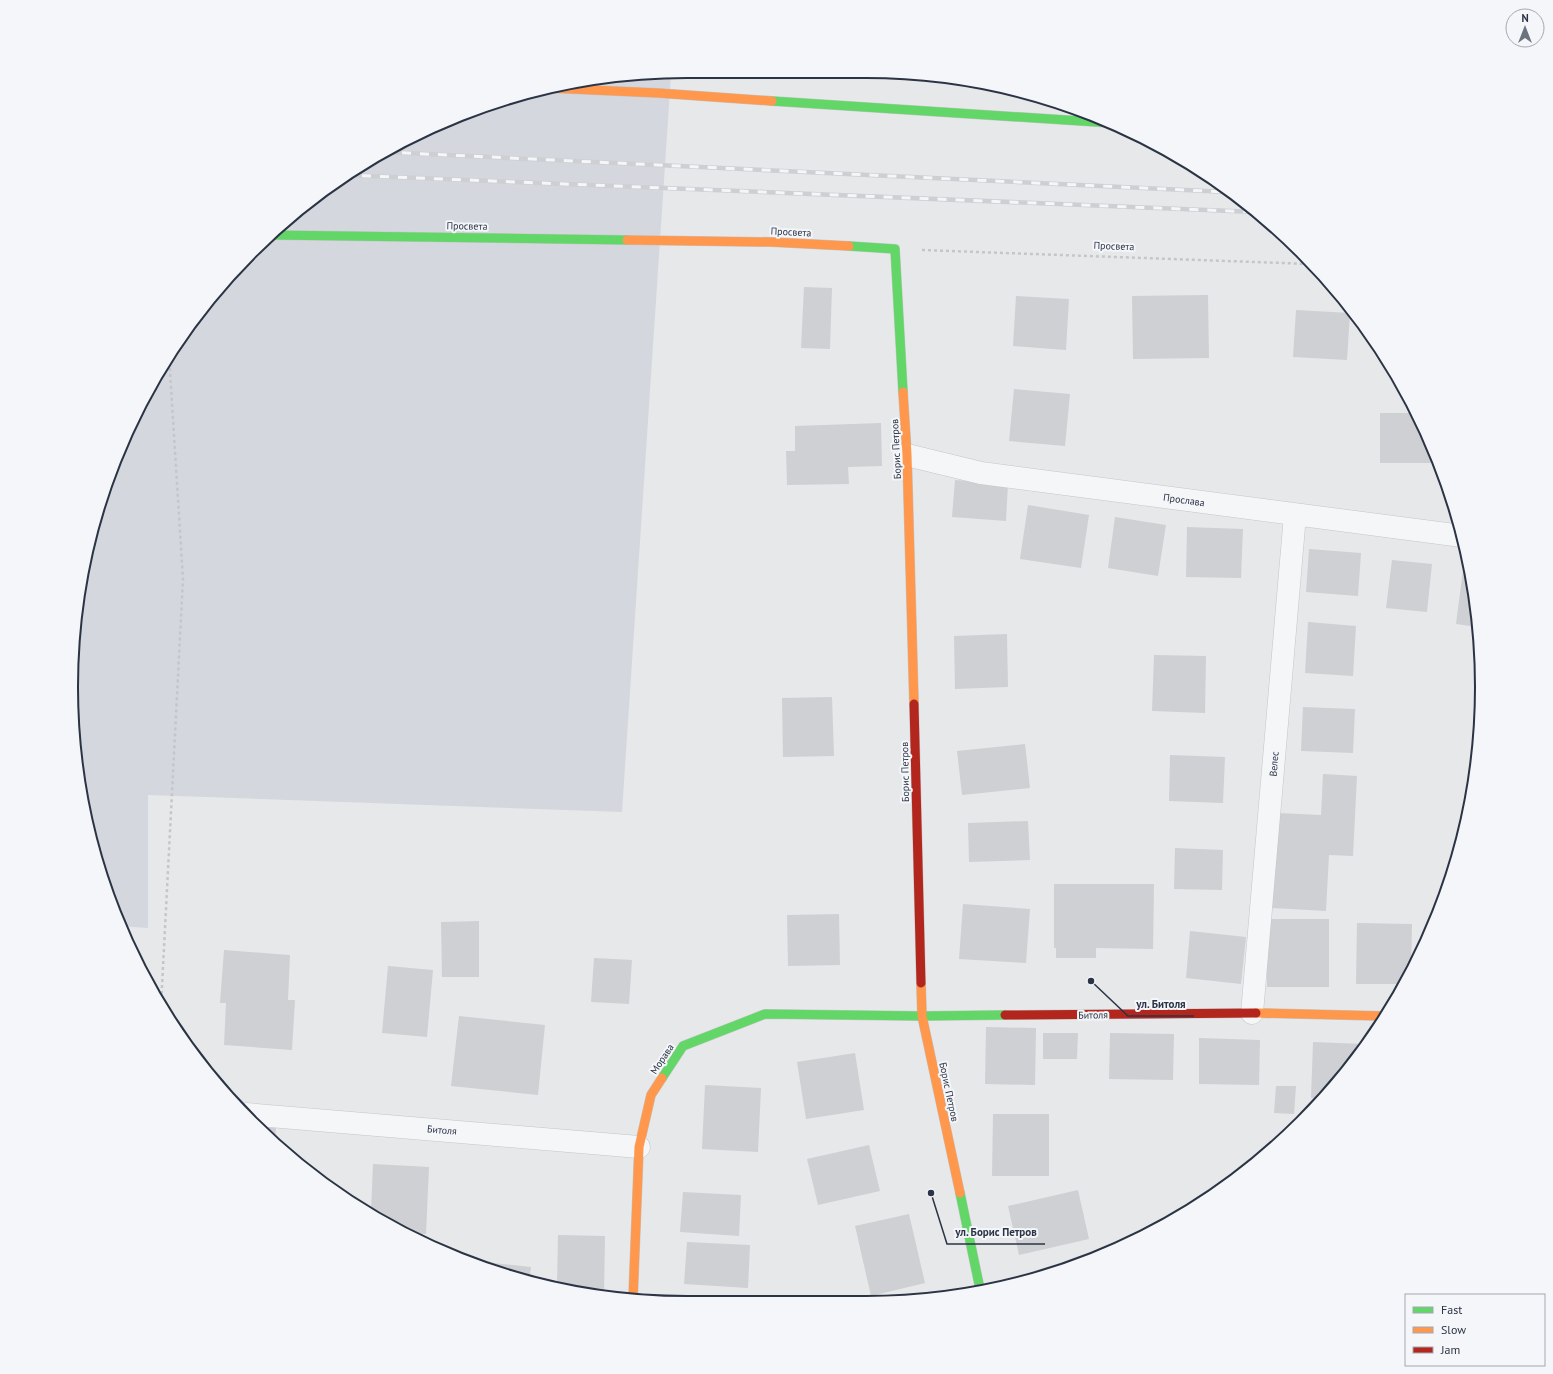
<svg xmlns="http://www.w3.org/2000/svg" width="1553" height="1374" font-family="'PT Sans',sans-serif">
  <style>
    .built { fill: #d4d7dd }
    .building { fill: #ced0d3 }
    .lines { fill: none; stroke-linecap: round; stroke-linejoin: round }
    .street-casing { stroke: #c4c6c8; stroke-width: 23 }
    .fast-casing { stroke: #c4c6c8; stroke-width: 10 }
    .slow-casing { stroke: #c4c6c8; stroke-width: 10 }
    .jam-casing { stroke: #c4c6c8; stroke-width: 10 }
    .path { stroke: #c5c6ca; stroke-width: 2.5; stroke-dasharray: 3 3; stroke-linecap: butt }
    .street { stroke: #f5f6f7; stroke-width: 22 }
    .fast { stroke: #63d668; stroke-width: 9 }
    .slow { stroke: #ff974d; stroke-width: 9 }
    .jam { stroke: #b3261e; stroke-width: 9 }
    .rail-casing { stroke: #cecfd2; stroke-width: 4.5 }
    .rail { stroke: #f4f6f9; stroke-width: 3; stroke-dasharray: 9; stroke-linecap: butt }
    .labels { text-anchor: middle; dominant-baseline: central; stroke-width: 4; stroke-linejoin: round; paint-order: stroke }
    .street-label { font-size: 10px; fill: #2b3445; stroke: #f4f6f9 }
    .rim { fill: none; stroke: #2b3445; stroke-width: 2 }
    .leader { fill: none; stroke: #2b3445; stroke-width: 1.5 }
    .callout-dot { fill: #2b3445; stroke: #f4f6f9; stroke-width: 1.5 }
    .callout-label { font-size: 11px; text-anchor: middle; font-weight: bold; fill: #2b3445; stroke: #f4f6f9; stroke-width: 4; stroke-linejoin: round; paint-order: stroke }
  </style>
  <rect width="100%" height="100%" fill="#e6e8ea"/>
  <!-- built -->
  <path class="built" d="M906,72L985,83L753,74Z
    M671,75L622,812L148,795V928L120,926L92,847L72,727V647L83,567L118,451L153,379L198,312L281,224L345,175L414,135L528,92L607,76Z"/>
  <!-- building -->
  <path class="building" d="M804,287L832,288L830,349L801,348Z
    M1208,295L1209,358L1133,359L1132,296Z
    M1016,296L1069,299L1066,350L1013,346Z
    M1296,310L1350,313L1347,360L1293,357Z
    M1014,389L1070,394L1065,446L1009,441Z
    M1380,413H1417L1437,463H1380Z
    M881,423L882,466L848,467L849,484L787,485L786,451H795V426Z
    M955,480L1008,484L1006,521L952,517Z
    M1028,505L1089,515L1081,568L1020,559Z
    M1115,517L1166,525L1158,576L1108,568Z
    M1187,527L1243,529L1241,578L1186,577Z
    M1309,549L1361,553L1358,596L1306,592Z
    M1392,560L1432,564L1427,612L1386,608Z
    M1463,570H1468L1477,627L1456,624Z
    M1308,622L1356,626L1353,676L1305,673Z
    M1007,634L1008,687L955,689L954,636Z
    M1154,655L1206,656L1205,713L1152,711Z
    M832,697L834,756L783,757L782,698Z
    M1303,707L1355,709L1353,753L1301,751Z
    M1025,744L1030,788L962,795L957,751Z
    M1170,755L1225,757L1223,803L1169,801Z
    M1323,774L1357,776L1353,856L1329,855L1326,911L1272,908L1278,813L1321,815Z
    M1028,821L1030,860L969,862L968,823Z
    M1175,848L1223,850L1222,890L1174,889Z
    M1054,884H1154L1153,949L1096,948V958H1056V948H1054Z
    M963,904L1030,909L1026,963L959,959Z
    M839,914L840,965L788,966L787,915Z
    M1267,919H1329V987H1267Z
    M479,921V977H442L441,922Z
    M1357,923L1412,924L1411,970L1404,984H1356Z
    M1190,931L1246,937L1241,984L1186,978Z
    M224,950L290,955L288,1000H295L292,1050L224,1045L226,1003H220Z
    M594,958L632,960L629,1004L591,1002Z
    M388,966L433,970L427,1037L382,1033Z
    M459,1016L545,1025L538,1095L451,1086Z
    M986,1027L1036,1028L1035,1085L985,1084Z
    M1043,1033H1078L1077,1059H1043Z
    M1110,1033L1174,1034L1173,1080L1109,1079Z
    M1199,1038L1260,1040L1259,1085L1199,1084Z
    M1313,1042L1365,1044L1329,1093L1324,1098H1311Z
    M855,1053L864,1110L806,1119L797,1062Z
    M705,1085L761,1088L758,1152L702,1149Z
    M1276,1086H1296L1294,1114L1274,1113Z
    M993,1114H1049V1176H992Z
    M260,1127L276,1128L275,1141L266,1133Z
    M869,1145L880,1191L818,1205L807,1159Z
    M373,1164L429,1167L426,1234L404,1233L371,1212Z
    M1078,1190L1089,1239L1019,1255L1008,1206Z
    M683,1192L741,1195L739,1236L680,1232Z
    M909,1214L925,1283L871,1296L855,1226Z
    M558,1235L605,1236L604,1295L557,1287Z
    M687,1242L750,1245L748,1288L684,1284Z
    M473,1261L531,1267L529,1282Z"/>
  <g class="lines">
    <defs>
      <path id="street" d="M907,455L981,473L1462,536
        M1252,1013L1295,515
        M246,1114L639,1147"/>
      <path id="fast" d="M772,101L1112,123
        M271,235L627,240
        M849,246L895,249L903,392
        M662,1078L683,1046L765,1014L922,1016L1005,1015
        M960,1193L980,1289"/>
      <path id="slow" d="M548,88L658,93L772,101
        M627,240L771,242L849,246
        M903,392L907,455L914,704
        M921,983L922,1016L960,1193
        M1256,1013L1384,1016
        M633,1299L639,1147L651,1095L662,1078"/>
      <path id="jam" d="M914,704L921,983
        M1005,1015L1256,1013"/>
    </defs>
    <!-- street casing -->
    <use href="#street" class="street-casing"/>
    <!-- fast casing -->
    <use href="#fast" class="fast-casing"/>
    <!-- slow casing -->
    <use href="#slow" class="slow-casing"/>
    <!-- jam casing -->
    <use href="#jam" class="jam-casing"/>
    <!-- path -->
    <path class="path" d="M922,250L1310,264
      M161,1006L183,579L169,355"/>
    <!-- street -->
    <use href="#street" class="street"/>
    <!-- fast -->
    <use href="#fast" class="fast"/>
    <!-- slow -->
    <use href="#slow" class="slow"/>
    <!-- jam -->
    <use href="#jam" class="jam"/>
    <defs>
      <path id="rail" d="M384,152L1227,192
        M344,175L1255,212"/>
    </defs>
    <!-- rail casing -->
    <use href="#rail" class="rail-casing"/>
    <!-- rail -->
    <use href="#rail" class="rail"/>
  </g>
  <g class="labels">
    <!-- street labels -->
    <g class="street-label">
      <text transform="translate(467 226) rotate(1)">Просвета</text>
      <text transform="translate(791 232) rotate(3)">Просвета</text>
      <text transform="translate(1114 246) rotate(2)">Просвета</text>
      <text transform="translate(896 449) rotate(-93)">Борис Петров</text>
      <text transform="translate(1184 500) rotate(8)">Прослава</text>
      <text transform="translate(1274 764) rotate(-85)">Велес</text>
      <text transform="translate(905 772) rotate(-91)">Борис Петров</text>
      <text transform="translate(1093 1015) rotate(-1)">Битоля</text>
      <text transform="translate(662 1059) rotate(-57)">Морава</text>
      <text transform="translate(949 1092) rotate(78)">Борис Петров</text>
      <text transform="translate(442 1130) rotate(5)">Битоля</text>
    </g>
  </g>
  <!-- crop -->
  <path d="M0 0H1553V1374H0ZM687 78H866A609 609 0 0 1 1475 687V687A609 609 0 0 1 866 1296H687A609 609 0 0 1 78 687V687A609 609 0 0 1 687 78Z" fill="#f4f6f9" fill-rule="evenodd"/>
  <path class="rim" d="M687 78H866A609 609 0 0 1 1475 687V687A609 609 0 0 1 866 1296H687A609 609 0 0 1 78 687V687A609 609 0 0 1 687 78Z"/>
  <!-- callouts -->
  <path class="leader" d="M1091 981L1128 1016H1194M931 1193L947 1244H1045"/>
  <g class="callout-dot">
    <circle cx="1091" cy="981" r="4"/>
    <circle cx="931" cy="1193" r="4"/>
  </g>
  <g class="callout-label">
    <text x="1161" y="1008">ул. Битоля</text>
    <text x="996" y="1236">ул. Борис Петров</text>
  </g>
  <!-- legend -->
  <rect x="1405" y="1294" width="140" height="72" fill="#f4f6f9" stroke="#a4a8b1"/>
  <rect x="1413" y="1307" width="20" height="6" fill="#63d668" stroke="#a4a8b1"/>
  <text x="1441" y="1314" font-size="12" fill="#2b3445">Fast</text>
  <rect x="1413" y="1327" width="20" height="6" fill="#ff974d" stroke="#a4a8b1"/>
  <text x="1441" y="1334" font-size="12" fill="#2b3445">Slow</text>
  <rect x="1413" y="1347" width="20" height="6" fill="#b3261e" stroke="#a4a8b1"/>
  <text x="1441" y="1354" font-size="12" fill="#2b3445">Jam</text>
  <!-- north arrow -->
  <g transform="translate(1525 28)"><circle r="19" fill="#f4f6f9" stroke="#a4a8b1"/>
  <path d="M0-3L7 15L0 10L-7 15Z" fill="#6c737f"/>
  <text y="-6" font-size="11" font-weight="bold" text-anchor="middle" fill="#2b3445">N</text>
  </g>
</svg>
